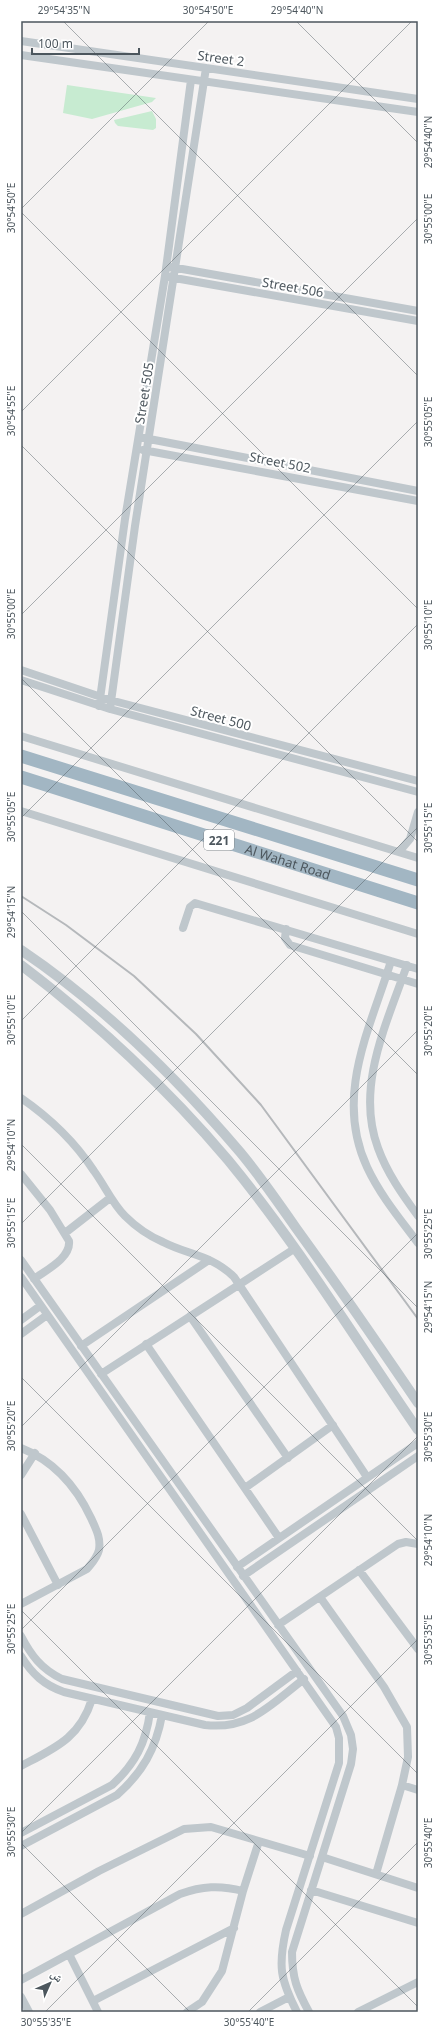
<svg xmlns="http://www.w3.org/2000/svg" width="439" height="2033" font-family="'Noto Sans','Noto Naskh Arabic',sans-serif">
  <style>
    .green { fill: #c7ebd1 }
    .lines { fill: none; stroke-linecap: round; stroke-linejoin: round }
    .minor { stroke: #bfc7cc; stroke-width: 8 }
    .tertiary { stroke: #bfc7cc; stroke-width: 10 }
    .trunk { stroke: #a2b6c3; stroke-width: 13 }
    .rail { stroke: #b5b8bb; stroke-width: 2 }
    .ticks { fill: none; stroke: #4c565d; stroke-width: 1; stroke-opacity: 0.45 }
    .labels { text-anchor: middle; dominant-baseline: central; stroke-width: 4; stroke-linejoin: round; paint-order: stroke }
    .shield { fill: #fff; stroke: #82898e; stroke-width: 1 }
    .shield-label { font-size: 12px; font-weight: bold; fill: #4c565d }
    .street-label { font-size: 13px; fill: #4c565d; stroke: #fff }
    .neatline { fill: none; stroke: #4c565d; stroke-width: 1.5 }
    .ticks-label { font-size: 10px; text-anchor: middle; fill: #4c565d }
  </style>
  <rect width="100%" height="100%" fill="#f4f2f2"/>
  <!-- green -->
  <path class="green" d="M67,85L156,98L152,102L92,119L63,113Z
    M152,111L156,119V128L153,130L118,126L115,123L114,120Z"/>
  <g class="lines">
    <!-- minor -->
    <path class="minor" d="M21,41L418,99
      M21,55L418,112
      M171,267L418,311
      M169,277L418,321
      M144,438L418,491
      M143,450L418,501
      M21,670L110,700L418,781
      M21,680L110,709L418,792
      M99,706L125,519L165,276L191,80
      M110,709L135,526L206,68
      M21,736L418,858
      M21,811L418,934
      M399,852L410,839L418,812
      M183,928L190,907L195,903L418,969
      M286,929L285,938L290,945L418,984
      M391,961C370,1029 334,1096 367,1167C380,1195 400,1219 418,1243
      M407,965C387,1023 355,1087 378,1148C387,1173 402,1194 418,1216
      M21,1098C50,1118 75,1142 94,1171C105,1186 112,1203 125,1216C136,1227 149,1236 163,1242C188,1255 212,1255 234,1277L367,1477
      M21,1174L50,1210L69,1241C71,1258 46,1270 34,1279
      M65,1233L110,1198
      M21,1260L343,1716L351,1735L353,1749L351,1764L292,1952C292,1978 297,1990 309,2012
      M21,1277L336,1727L339,1738V1763L286,1930C278,1966 280,1979 297,2012
      M190,1316L288,1458
      M21,1320L40,1306
      M21,1334L47,1315
      M146,1344L279,1538
      M81,1346L209,1260
      M101,1374L294,1249
      M21,1448C54,1461 76,1486 91,1518C96,1529 101,1538 99,1550C97,1558 92,1563 87,1569L21,1604
      M21,1475L35,1453
      M245,1488L333,1425
      M21,1514L58,1585
      M237,1567L418,1443
      M359,1570L418,1649
      M243,1576L418,1456
      M320,1597L384,1687L407,1727L408,1757L402,1785L376,1874
      M278,1625L398,1544L406,1542L418,1544
      M21,1636C31,1655 41,1669 62,1679L218,1716L233,1715L247,1708L297,1671
      M21,1656C32,1674 44,1685 64,1692L205,1725C250,1730 270,1705 304,1679
      M21,1766C55,1748 80,1738 92,1699
      M402,1785L418,1790
      M21,1833L112,1785C135,1764 146,1743 150,1712
      M21,1846L117,1795C142,1773 156,1749 162,1715
      M322,1857L418,1888
      M311,1890L418,1923
      M21,1914L99,1871L184,1829L211,1827L310,1856
      M69,1954L98,2012
      M21,1980L180,1894C202,1886 220,1885 243,1891
      M21,1997L29,2012
      M93,2001L234,1928
      M187,2012L202,2002L222,1971L243,1891L259,1841
      M260,2012L289,1997
      M358,2012L418,1982"/>
    <!-- tertiary -->
    <path class="tertiary" d="M21,950C101,1004 177,1078 240,1152C260,1176 278,1202 296,1228C338,1286 378,1344 418,1403
      M21,965C94,1020 169,1090 228,1160C298,1245 356,1340 418,1430"/>
    <!-- trunk -->
    <g class="trunk">
      <path d="M21,756L418,880"/>
      <path id="s1" d="M21,777L418,903"/>
    </g>
    <!-- rail -->
    <path class="rail" d="M21,896L66,925L134,976L196,1034L261,1105L418,1319"/>
  </g>
  <!-- ticks -->
  <path class="ticks" d="M63,21L418,376M296,21L418,143M21,209L209,21M21,212L418,609M21,412L412,21M21,445L418,842M21,615L418,218M21,678L418,1075M21,818L418,421M21,911L418,1308M21,1021L418,624M21,1144L418,1541M21,1224L418,827M21,1377L418,1774M21,1427L418,1030M21,1610L418,2007M21,1630L418,1233M21,1833L418,1436M21,1843L190,2012M45,2012L418,1639M248,2012L418,1842"/>
  <g class="labels">
    <!-- shield labels -->
    <rect class="shield" x="204" y="830" width="30" height="20" rx="3"/>
    <g class="shield-label">
      <text x="219" y="840">221</text>
    </g>
    <!-- street labels -->
    <g class="street-label">
      <text transform="translate(221 58) rotate(8)">Street 2</text>
      <text transform="translate(293 287) rotate(10)">Street 506</text>
      <text transform="translate(144 393) rotate(-81)">Street 505</text>
      <text transform="translate(280 462) rotate(11)">Street 502</text>
      <text transform="translate(221 718) rotate(15)">Street 500</text>
      <text stroke="none"><textPath href="#s1" startOffset="280">Al Wahat Road</textPath></text>
    </g>
  </g>
  <!-- border -->
  <rect width="439" height="2033" fill="none" stroke="#ffffff" stroke-width="44"/>
  <!-- north arrow -->
  <g transform="translate(50 1983) rotate(45)" stroke="#ffffff" stroke-width="3" paint-order="stroke">
  <path d="M0-3L7 15L0 10L-7 15Z" fill="#4c565d"/>
  <text y="-6" font-size="11" font-weight="bold" text-anchor="middle" fill="#4c565d">ش</text>
  </g>
  <!-- scale -->
  <path d="M32 48v6h107v-6" fill="none" stroke="#4c565d" stroke-width="2"/>
  <text x="38" y="48" font-size="12" fill="#4c565d" stroke="#ffffff" stroke-width="3" paint-order="stroke">100 m</text>
  <rect x="22" y="22" width="395" height="1989" class="neatline"/>
  <g class="ticks-label">
    <text x="64" y="14">29°54'35"N</text>
    <text x="208" y="14">30°54'50"E</text>
    <text x="297" y="14">29°54'40"N</text>
    <text transform="translate(428 142) rotate(-90)" y="4">29°54'40"N</text>
    <text transform="translate(11 208) rotate(-90)" y="4">30°54'50"E</text>
    <text transform="translate(428 219) rotate(-90)" y="4">30°55'00"E</text>
    <text transform="translate(11 411) rotate(-90)" y="4">30°54'55"E</text>
    <text transform="translate(428 422) rotate(-90)" y="4">30°55'05"E</text>
    <text transform="translate(11 614) rotate(-90)" y="4">30°55'00"E</text>
    <text transform="translate(428 625) rotate(-90)" y="4">30°55'10"E</text>
    <text transform="translate(11 817) rotate(-90)" y="4">30°55'05"E</text>
    <text transform="translate(428 828) rotate(-90)" y="4">30°55'15"E</text>
    <text transform="translate(11 912) rotate(-90)" y="4">29°54'15"N</text>
    <text transform="translate(11 1020) rotate(-90)" y="4">30°55'10"E</text>
    <text transform="translate(428 1031) rotate(-90)" y="4">30°55'20"E</text>
    <text transform="translate(11 1145) rotate(-90)" y="4">29°54'10"N</text>
    <text transform="translate(11 1223) rotate(-90)" y="4">30°55'15"E</text>
    <text transform="translate(428 1234) rotate(-90)" y="4">30°55'25"E</text>
    <text transform="translate(428 1307) rotate(-90)" y="4">29°54'15"N</text>
    <text transform="translate(11 1426) rotate(-90)" y="4">30°55'20"E</text>
    <text transform="translate(428 1437) rotate(-90)" y="4">30°55'30"E</text>
    <text transform="translate(428 1540) rotate(-90)" y="4">29°54'10"N</text>
    <text transform="translate(11 1629) rotate(-90)" y="4">30°55'25"E</text>
    <text transform="translate(428 1640) rotate(-90)" y="4">30°55'35"E</text>
    <text transform="translate(11 1832) rotate(-90)" y="4">30°55'30"E</text>
    <text transform="translate(428 1843) rotate(-90)" y="4">30°55'40"E</text>
    <text x="46" y="2026">30°55'35"E</text>
    <text x="249" y="2026">30°55'40"E</text>
  </g>
</svg>
